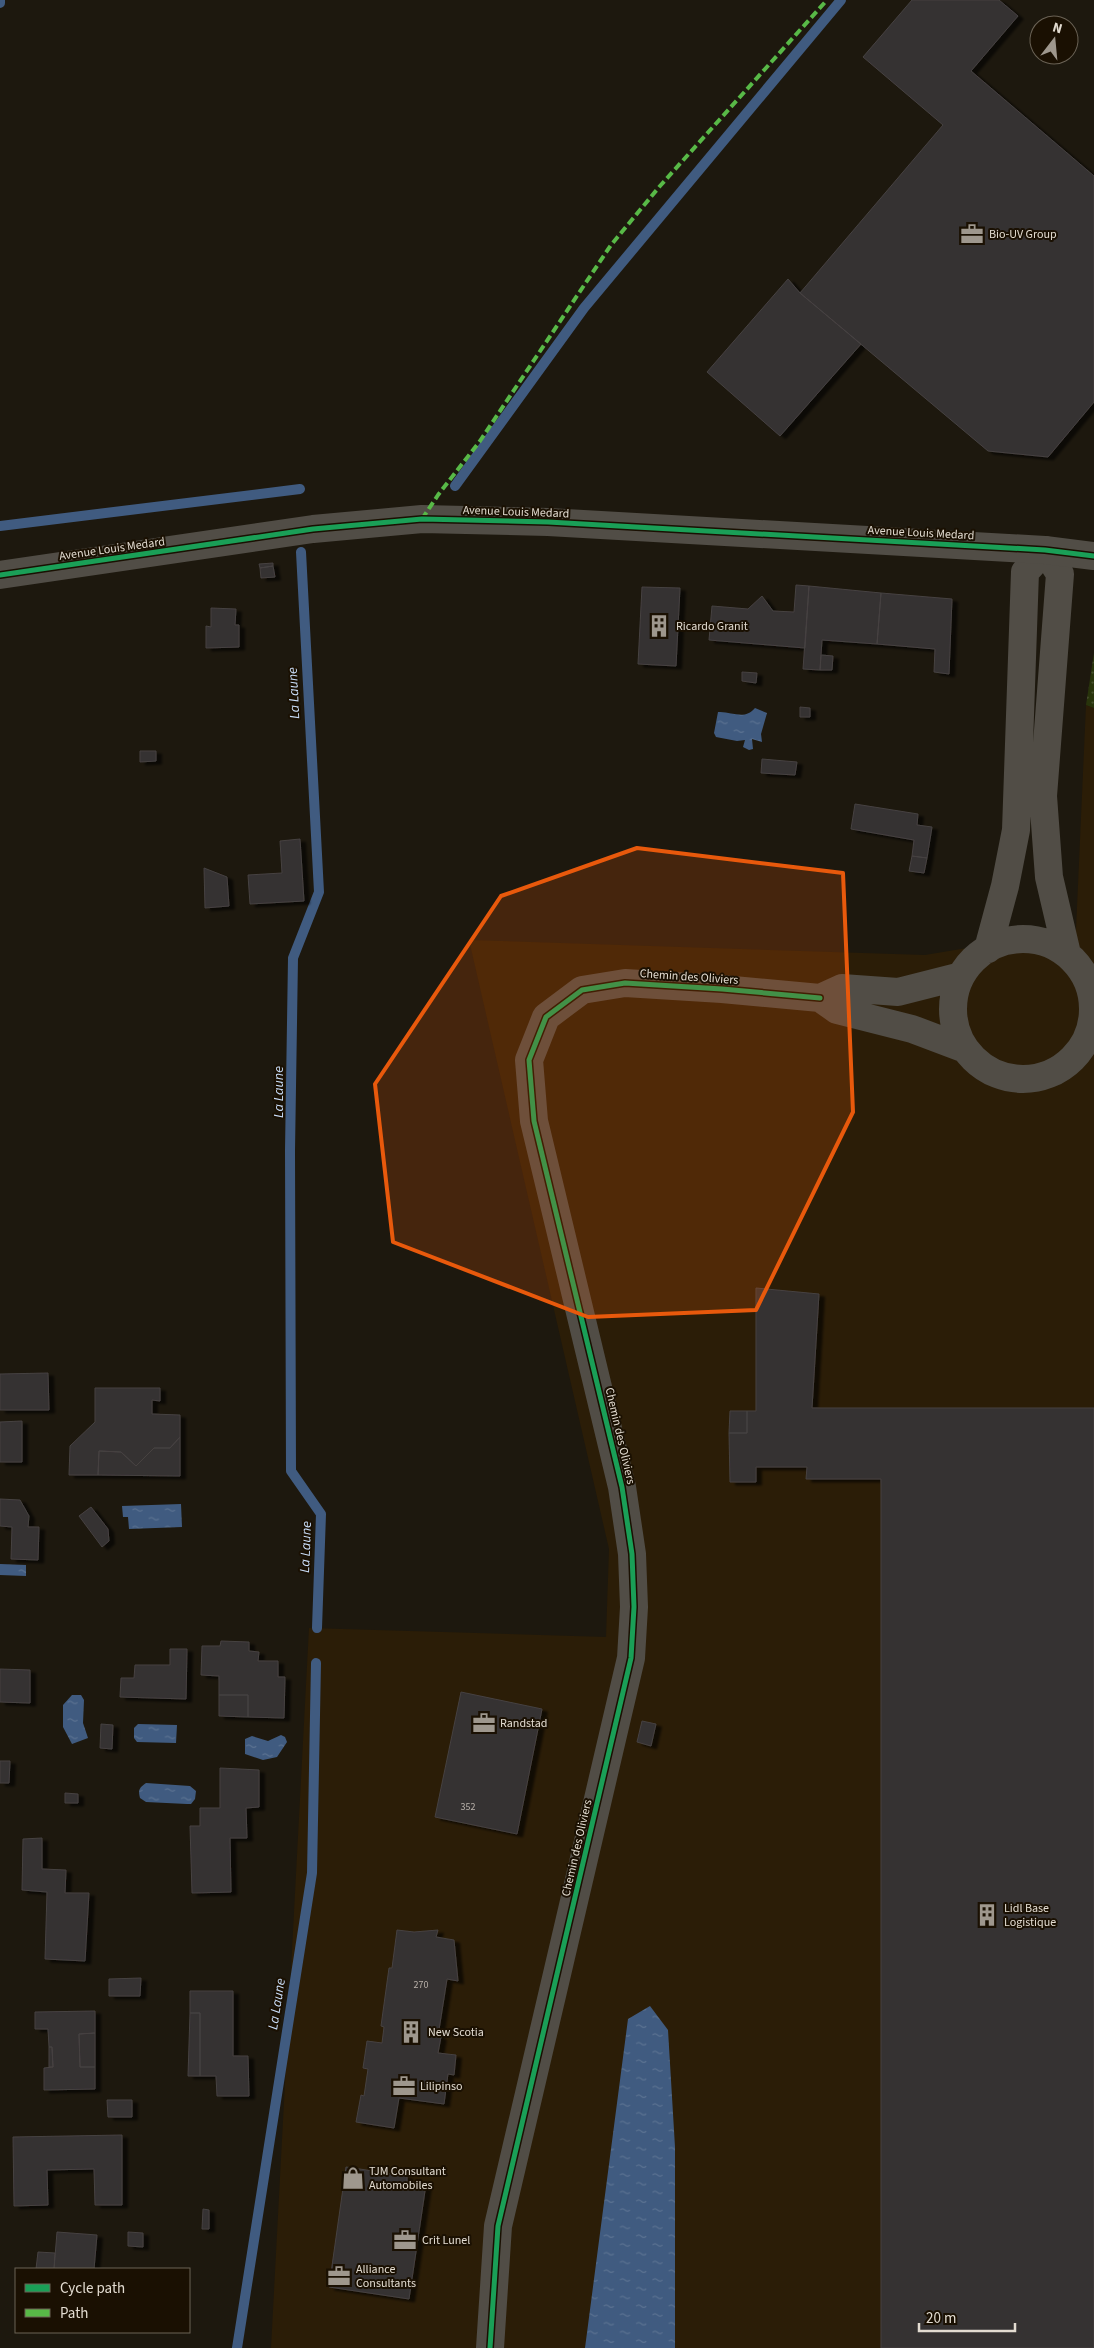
<svg xmlns="http://www.w3.org/2000/svg" width="1094" height="2348" font-family="'Source Sans 3',sans-serif">
  <style>
    .built { fill: #2b1d07 }
    .grass { fill: url(#grass-dots) }
    .water { fill: url(#water-ripples) }
    .lines { fill: none; stroke-linecap: round; stroke-linejoin: round }
    .stream { stroke: #405b80; stroke-width: 10 }
    .building { fill: #353033; stroke: #464241; filter: url(#shadow) }
    .minor { stroke: #514d46; stroke-width: 28 }
    .tertiary { stroke: #514d46; stroke-width: 28 }
    .quiet { stroke: #58b947; stroke-width: 4; stroke-dasharray: 8 4; stroke-linecap: butt }
    .cycleway-casing { stroke: #1a1002; stroke-width: 8 }
    .cycleway { stroke: #1a9f57; stroke-width: 5 }
    .marked { fill: #e8590c; fill-opacity: 0.2; stroke: #e8590c; stroke-width: 4; stroke-linejoin: round }
    .labels { text-anchor: middle; dominant-baseline: central; stroke-width: 4; stroke-linejoin: round; paint-order: stroke }
    .number-label { font-size: 10px; fill: #b8b1aa }
    .poi-label { font-size: 12px; fill: #e3dcd1; stroke: #1a1002; text-anchor: start }
    .street-label { font-size: 12px; fill: #e3dcd1; stroke: #1a1002 }
    .water-label { font-size: 14px; font-style: italic; fill: #cadef9; stroke: #1a1002 }
  </style>
  <defs>
    <pattern id="grass-dots" width="8" height="8" patternUnits="userSpaceOnUse" patternTransform="scale(1.25)"><rect width="8" height="8" fill="#28340b"/><path d="M2 2h.1M6 6h.1" fill="none" stroke="#47512e" stroke-width="1.8" stroke-linecap="round"/></pattern>
    <pattern id="water-ripples" width="26" height="14" patternUnits="userSpaceOnUse" patternTransform="scale(1.25)"><rect width="26" height="14" fill="#405b80"/><path d="M2 4q2-2 4 0t4 0M15 11q2-2 4 0t4 0" fill="none" stroke="#5b7291"/></pattern>
    <filter id="shadow"><feDropShadow dx="5.5" dy="3" stdDeviation="1" flood-color="#0009"/></filter>
  </defs>
  <rect width="100%" height="100%" fill="#1d180e"/>
  <!-- built -->
  <path class="built" d="M1086,705L1094,708V2348H271L309,1628L606,1637L609,1549L469,940L925,955L1076,930Z"/>
  <!-- grass -->
  <path class="grass" d="M1094,653V708L1086,705Z"/>
  <!-- water -->
  <path class="water" d="M755,708L767,713L761,734L762,742L752,739L753,749L749,750L743,747L745,740L737,741L716,737L714,733L718,712C732,711 744,721 755,708Z
    M181,1504L182,1527L129,1529L128,1517H123L122,1506Z
    M0,1564L26,1565V1576L0,1575Z
    M72,1695H81L84,1700L83,1723L88,1738L72,1744L63,1727V1705Z
    M138,1724L177,1725L176,1743L137,1742L134,1738V1728Z
    M281,1735L285,1737L287,1742L277,1757L263,1760L245,1754V1739L252,1736L268,1741Z
    M146,1783L190,1786L196,1791L195,1799L191,1804H187L146,1802L140,1798C138,1790 139,1788 146,1783Z
    M650,2006L668,2030L675,2147V2348H585L628,2019Z"/>
  <g class="lines">
    <!-- stream -->
    <path class="stream" d="M0,3V0
      M455,486L584,308L841,0
      M0,526L300,489
      M301,552L319,892L293,958L290,1151L291,1471L321,1514L317,1628
      M237,2348L312,1873L316,1663"/>
  </g>
  <!-- building -->
  <path class="building" d="M912,0H999L1018,16L971,71L1094,176V402L1048,457L988,451L800,293L943,125L863,57Z
    M788,279L800,293L861,344L780,436L707,372Z
    M273,563V566L260,568L259,564Z
    M273,566L275,577L261,578L260,568Z
    M796,585L809,586L805,648L709,640L712,606L748,609L762,596L773,611L794,612Z
    M809,586L881,593L877,644L822,640L820,670L803,669Z
    M642,587L680,588L676,666L638,664Z
    M881,593L952,599L949,674L934,672L935,649L877,644Z
    M211,608L236,609L235,625H239V647L206,648V626L211,627Z
    M821,655L833,656L832,670H820Z
    M742,672L757,673L756,683L742,681Z
    M800,707L810,708V717H800Z
    M140,751H156V761L140,762Z
    M762,759L797,762L795,775L761,773Z
    M855,804L918,814L917,825L932,827L927,858L912,856L914,840L851,829Z
    M300,839L304,901L250,904L248,875L282,873L280,841Z
    M912,856L927,858L924,873L909,871Z
    M204,868L227,877L229,906L205,908Z
    M756,1288L819,1294L812,1408H1094V2348H881V1479H806L807,1467H756V1482H730L729,1433H747V1411H756Z
    M48,1373L49,1410H0V1374Z
    M95,1388H160V1401L152,1400V1414L180,1415V1437L170,1448H154L136,1466L121,1452L99,1451L98,1475H69L70,1446L95,1422Z
    M730,1411H747V1433H729Z
    M22,1421V1462H0V1422Z
    M180,1437V1476L98,1475L99,1451L121,1452L136,1466L154,1448H170Z
    M0,1499L20,1500L29,1516L28,1527H39L38,1560L11,1559L12,1527L0,1526Z
    M91,1507L108,1529L109,1541L102,1547L79,1516Z
    M221,1641L249,1642V1651L259,1652L258,1661H278V1677H285L284,1718L248,1717V1695H219V1676L201,1675L202,1646H220Z
    M170,1649H187L186,1699L120,1697L121,1678H134L135,1665H170Z
    M0,1669L30,1670V1703L0,1702Z
    M461,1692L542,1709L517,1834L435,1817Z
    M219,1695H248V1717L219,1716Z
    M642,1721L656,1724L651,1746L637,1742Z
    M101,1724L113,1725L112,1749L100,1748Z
    M0,1761H10L9,1783H0Z
    M220,1768L259,1770V1807L246,1808L247,1838H230L231,1892L192,1893L190,1826H200V1808H220Z
    M65,1793L78,1794V1803H65Z
    M42,1838V1869L66,1870L65,1893H89L85,1961L45,1959L47,1892L22,1890L23,1839Z
    M397,1930L414,1932L438,1930L436,1937L454,1940L458,1981L447,1979L438,2036L441,2037L438,2053L456,2055L454,2075L448,2074L444,2104L399,2098L394,2128L356,2122L361,2095L364,2096L368,2069L363,2068L367,2041L382,2043L384,2027L381,2026L389,1968H392Z
    M141,1978L140,1996H109V1979Z
    M190,1991H233V2056H248L249,2096H217L216,2076H200V2013H190Z
    M95,2011V2033L79,2034L80,2067H95V2089L44,2090V2068L53,2067L52,2047H49L48,2029H35V2012Z
    M190,2013H200V2076H188Z
    M95,2033V2067H80L79,2034Z
    M49,2047H52L53,2067H49Z
    M107,2100H132V2117H108Z
    M122,2135V2205H95L94,2169L47,2170L48,2205L14,2206L13,2137Z
    M346,2167L407,2176V2181L426,2184L409,2299L329,2287Z
    M203,2209L209,2210V2229H202Z
    M57,2232L97,2235L94,2269H54Z
    M128,2232L143,2233V2247L128,2246Z
    M38,2252L55,2253L54,2269H36Z"/>
  <g class="lines">
    <!-- minor -->
    <path class="minor" d="M953 1009a70 70 0 1 1 140 0a70 70 0 1 1-140 0Z
      M988,949L1005,886L1016,830L1025,572L1045,550L1060,574L1043,796L1049,877L1067,954
      M820,998L842,988L898,992L961,976
      M490,2348L498,2226L631,1658L634,1607L632,1554L622,1487L534,1121L529,1060L546,1017L582,990L625,983L722,989L820,998L837,1010L912,1029L965,1049"/>
    <!-- tertiary -->
    <path class="tertiary" d="M0,575L313,529L422,519L548,522L1045,550L1094,556"/>
    <!-- quiet -->
    <path class="quiet" d="M422,519L438,495L480,441L611,245L660,186L827,0"/>
    <defs>
      <path id="cycleway" d="M0,575L313,529L422,519L548,522L1045,550L1094,556
        M490,2348L498,2226L631,1658L634,1607L632,1554L622,1487L534,1121L529,1060L546,1017L582,990L625,983L722,989L820,998"/>
    </defs>
    <!-- cycleway casing -->
    <use href="#cycleway" class="cycleway-casing"/>
    <!-- cycleway -->
    <use href="#cycleway" class="cycleway"/>
  </g>
  <!-- marked area -->
  <path class="marked" d="M637,848L843,873L853,1112L756,1310L588,1317L393,1242L375,1084L501,896Z"/>
  <!-- icons -->
  <defs>
    <symbol id="office-bare" viewBox="-9 -9 18 18"><path d="M-6-3h4V-5.5h4V-3h4V5H-6ZM-1-4.5V-3h2v-1.5ZM-6 0V1H6V0Z" fill="#9e978d" stroke="#1a1002" stroke-width="2.5" paint-order="stroke"/></symbol>
    <symbol id="building-bare" viewBox="-9 -9 18 18"><path d="M-4-6H4V6H1V3H-1V6H-4ZM-2.5-4.3h1.7v1.8h-1.7ZM.8-4.3h1.7v1.8H.8ZM-2.5-1h1.7V.8h-1.7ZM.8-1h1.7V.8H.8Z" fill="#9e978d" stroke="#1a1002" stroke-width="2.5" paint-order="stroke"/></symbol>
    <symbol id="shop-bare" viewBox="-9 -9 18 18"><path d="M-5-2.5h2.3a2.7 3.5 0 0 1 5.4 0H5L5.5 6h-11ZM-1.5-2.5h3a1.5 2.3 0 0 0-3 0Z" fill="#9e978d" stroke="#1a1002" stroke-width="2.5" paint-order="stroke"/></symbol>
  </defs>
  <g fill-rule="evenodd">
    <use href="#office-bare" x="956" y="218" width="32" height="32"/>
    <use href="#building-bare" x="643" y="610" width="32" height="32"/>
    <use href="#office-bare" x="468" y="1707" width="32" height="32"/>
    <use href="#building-bare" x="971" y="1899" width="32" height="32"/>
    <use href="#building-bare" x="395" y="2016" width="32" height="32"/>
    <use href="#office-bare" x="388" y="2070" width="32" height="32"/>
    <use href="#shop-bare" x="337" y="2162" width="32" height="32"/>
    <use href="#office-bare" x="389" y="2224" width="32" height="32"/>
    <use href="#office-bare" x="323" y="2260" width="32" height="32"/>
  </g>
  <g class="labels">
    <!-- number labels -->
    <g class="number-label">
      <text x="468" y="1807">352</text>
      <text x="421" y="1985">270</text>
    </g>
    <!-- poi labels -->
    <g class="poi-label">
      <text x="989" y="234">Bio-UV Group</text>
      <text x="676" y="626">Ricardo Granit</text>
      <text x="500" y="1723">Randstad</text>
      <text x="1004" y="1908">Lidl Base<tspan x="1004" dy="14">Logistique</tspan></text>
      <text x="428" y="2032">New Scotia</text>
      <text x="420" y="2086">Lilipinso</text>
      <text x="369" y="2171">TJM Consultant<tspan x="369" dy="14">Automobiles</tspan></text>
      <text x="422" y="2240">Crit Lunel</text>
      <text x="356" y="2269">Alliance<tspan x="356" dy="14">Consultants</tspan></text>
    </g>
    <!-- street labels -->
    <g class="street-label">
      <text transform="translate(516 512) rotate(2)">Avenue Louis Medard</text>
      <text transform="translate(921 533) rotate(3)">Avenue Louis Medard</text>
      <text transform="translate(112 549) rotate(-8)">Avenue Louis Medard</text>
      <text transform="translate(689 977) rotate(4)">Chemin des Oliviers</text>
      <text transform="translate(620 1436) rotate(77)">Chemin des Oliviers</text>
      <text transform="translate(577 1848) rotate(-77)">Chemin des Oliviers</text>
    </g>
    <!-- water labels -->
    <g class="water-label">
      <text transform="translate(294 693) rotate(-93)">La Laune</text>
      <text transform="translate(279 1092) rotate(-90)">La Laune</text>
      <text transform="translate(306 1547) rotate(-88)">La Laune</text>
      <text transform="translate(277 2004) rotate(-81)">La Laune</text>
    </g>
  </g>
  <!-- legend -->
  <rect x="15" y="2268" width="175" height="65" fill="#1a1002" stroke="#6a6255"/>
  <rect x="25" y="2284" width="25" height="8" fill="#1a9f57" stroke="#6a6255"/>
  <text x="60" y="2293" font-size="15" fill="#e3dcd1">Cycle path</text>
  <rect x="25" y="2309" width="25" height="8" fill="#58b947" stroke="#6a6255"/>
  <text x="60" y="2318" font-size="15" fill="#e3dcd1">Path</text>
  <!-- north arrow -->
  <g transform="translate(1054 40) rotate(16)"><circle r="24" fill="#1a1002" stroke="#6a6255"/>
  <path d="M0-4L9 19L0 12L-9 19Z" fill="#9e978d"/>
  <text y="-8" font-size="14" font-weight="bold" text-anchor="middle" fill="#e3dcd1">N</text>
  </g>
  <!-- scale -->
  <path d="M919 2323v8h96v-8" fill="none" stroke="#e3dcd1" stroke-width="2.5"/>
  <text x="926" y="2323" font-size="15" fill="#e3dcd1" stroke="#1a1002" stroke-width="4" paint-order="stroke">20 m</text>
</svg>
